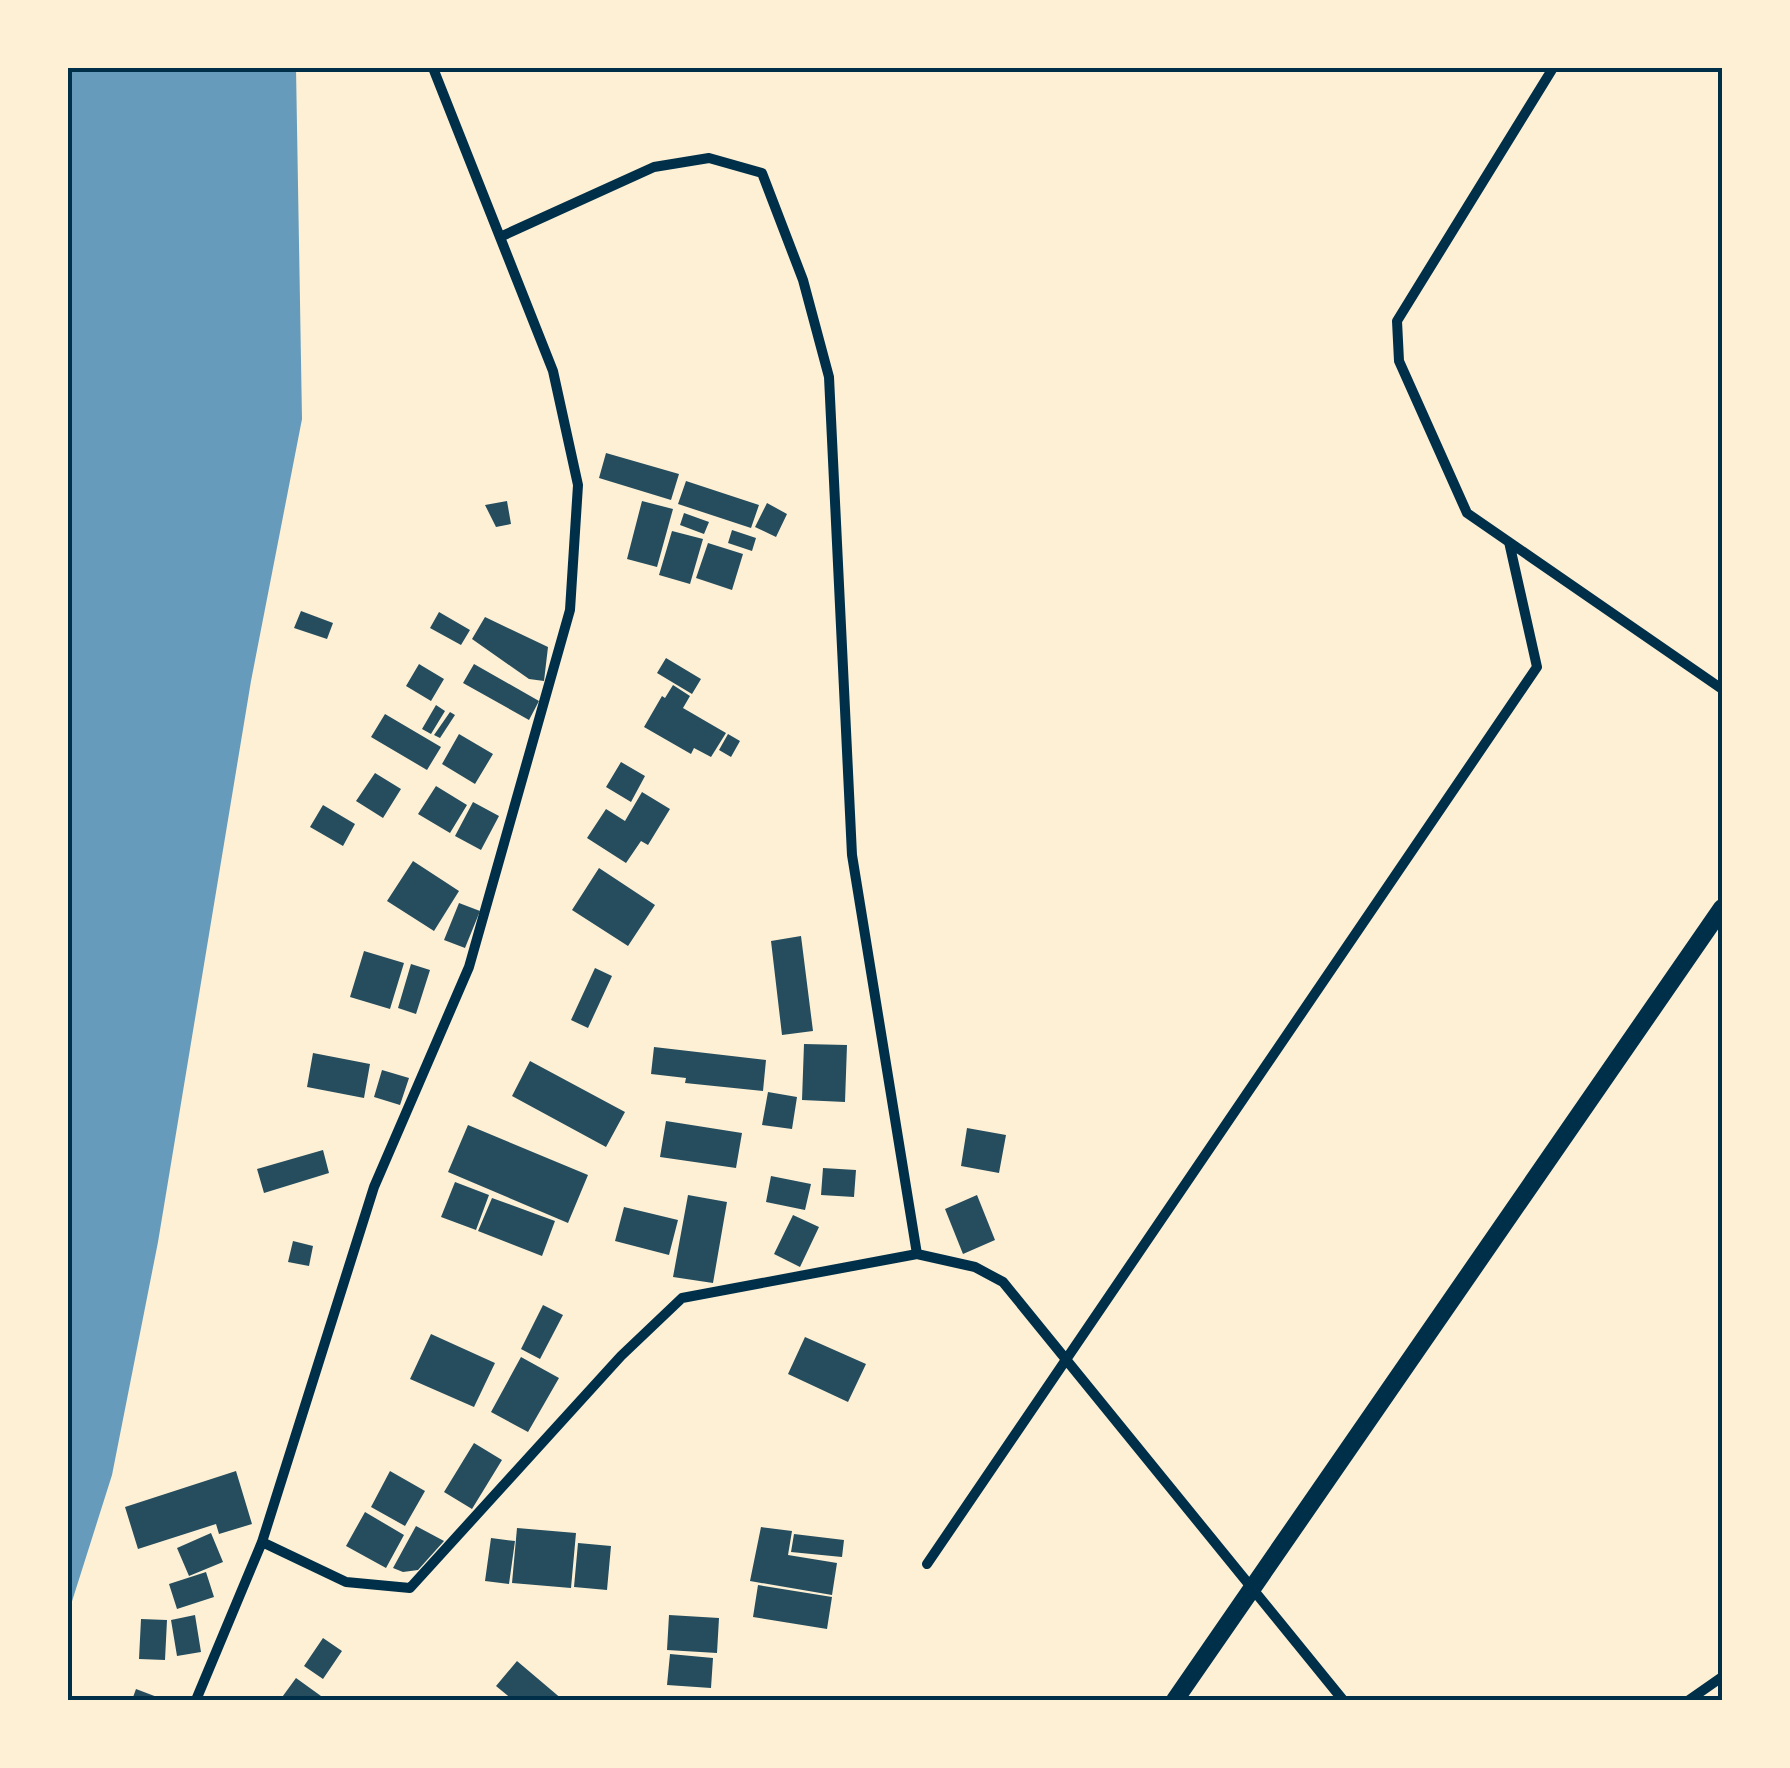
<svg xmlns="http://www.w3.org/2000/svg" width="1790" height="1768" font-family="'Noto Serif',serif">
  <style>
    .water { fill: #669bbc }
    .building { fill: #264d5e }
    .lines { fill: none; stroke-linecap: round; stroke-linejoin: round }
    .minor { stroke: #003049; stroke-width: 10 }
    .tertiary { stroke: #003049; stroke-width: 18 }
    .neatline { fill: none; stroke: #003049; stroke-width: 4 }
  </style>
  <rect width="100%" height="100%" fill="#fdf0d5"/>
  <!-- water -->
  <path class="water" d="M68,68H296L302,419L251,681L158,1242L112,1475L68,1614Z"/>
  <!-- building -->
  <path class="building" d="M606,453L679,474L671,500L599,478Z
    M686,481L759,505L751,528L678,504Z
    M507,501L511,524L496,527L485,505Z
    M642,501L673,509L657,567L627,559Z
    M767,503L787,514L776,537L755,527Z
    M684,513L709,522L704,534L680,525Z
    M732,530L756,538L752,551L728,543Z
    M672,531L703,539L690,584L659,575Z
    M708,543L743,554L732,590L696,578Z
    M301,611L333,623L327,639L294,628Z
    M439,612L470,630L461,645L430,628Z
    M485,617L548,647L544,681L529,679L472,639Z
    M666,658L701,679L692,694L657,673Z
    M419,664L444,679L431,701L406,686Z
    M474,664L539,701L529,720L463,683Z
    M673,685L690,696L683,708L726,733L711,757L694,748L691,754L644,727L662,696L665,698Z
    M436,705L445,711L431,734L422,729Z
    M450,712L455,715L440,738L434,735Z
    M385,714L441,747L427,770L371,737Z
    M459,734L493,754L475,784L442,764Z
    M728,734L740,741L731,757L719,750Z
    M621,762L645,776L631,802L606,787Z
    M375,773L401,789L383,818L356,801Z
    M436,786L467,805L450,833L418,814Z
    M642,792L670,809L648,845L641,841L626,863L587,838L606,809L625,821Z
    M473,802L499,816L481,850L455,836Z
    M323,805L355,824L343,846L310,827Z
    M413,861L459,891L434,931L387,901Z
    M599,868L655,905L628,946L572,910Z
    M459,903L480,911L465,948L444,940Z
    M801,936L813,1031L782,1035L771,941Z
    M364,951L404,963L390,1009L350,997Z
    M411,964L430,970L416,1014L398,1008Z
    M595,968L612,976L588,1028L571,1020Z
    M804,1044L847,1045L845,1102L802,1100Z
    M654,1047L766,1060L763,1091L685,1083L686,1078L651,1074Z
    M313,1053L370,1064L364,1098L307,1087Z
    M530,1061L625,1112L606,1147L512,1096Z
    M382,1070L409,1078L400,1105L374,1097Z
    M768,1092L797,1097L792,1129L762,1125Z
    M666,1121L742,1133L736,1168L660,1157Z
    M468,1125L588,1175L568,1223L448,1172Z
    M967,1128L1006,1135L999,1173L961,1166Z
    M323,1150L329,1173L264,1193L257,1169Z
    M823,1168L856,1170L854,1197L821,1195Z
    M771,1176L811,1184L805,1210L766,1202Z
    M455,1182L489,1195L476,1230L441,1217Z
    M688,1195L727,1202L713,1283L673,1277Z
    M977,1195L995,1240L963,1254L945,1209Z
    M492,1198L555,1221L542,1256L478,1231Z
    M624,1207L678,1220L669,1255L615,1241Z
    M793,1215L819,1227L800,1267L774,1254Z
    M293,1241L313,1246L309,1266L288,1262Z
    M543,1305L563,1315L540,1359L521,1349Z
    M431,1334L495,1363L474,1407L410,1379Z
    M805,1337L866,1364L848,1402L788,1374Z
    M521,1357L559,1378L528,1432L491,1412Z
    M474,1443L502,1460L472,1509L444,1492Z
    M236,1471L252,1524L219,1534L216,1524L138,1549L125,1507Z
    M390,1471L425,1491L405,1526L371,1507Z
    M365,1512L404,1535L386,1568L346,1546Z
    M416,1526L444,1541L418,1570L403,1572L393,1568Z
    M761,1527L792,1531L788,1555L837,1563L832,1595L750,1581Z
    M517,1528L576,1533L571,1588L512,1583Z
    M211,1533L223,1562L189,1576L177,1548Z
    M794,1534L844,1540L842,1557L791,1552Z
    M491,1538L515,1541L509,1584L485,1581Z
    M578,1543L611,1546L607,1590L574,1587Z
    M206,1572L214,1597L177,1609L169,1584Z
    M758,1585L832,1597L827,1629L753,1617Z
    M195,1615L201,1652L177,1656L171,1620Z
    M669,1615L719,1618L717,1653L667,1650Z
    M141,1619L167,1620L165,1660L139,1659Z
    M323,1638L342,1651L323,1679L304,1666Z
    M670,1654L713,1658L711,1688L667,1685Z
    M517,1661L563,1700H513L496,1686Z
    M296,1678L321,1696L318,1700H280Z
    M136,1689L165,1700H132Z"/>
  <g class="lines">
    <!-- minor -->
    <path class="minor" d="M1553,68L1397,321L1399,361L1467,513L1722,689
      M500,237L654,167L709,158L762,173L803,280L829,377L852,855L917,1254
      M262,1542L346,1582L410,1588L621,1356L682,1298L917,1254L975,1267L1003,1282L1343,1700
      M927,1564L1537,667L1509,542
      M196,1700L262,1542L374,1187L469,967L570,610L578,485L553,371L433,68
      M1689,1700L1722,1677"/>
    <!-- tertiary -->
    <path class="tertiary" d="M1175,1700L1722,908"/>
  </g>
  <!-- border -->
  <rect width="1790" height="1768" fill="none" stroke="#fdf0d5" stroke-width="140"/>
  <rect x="70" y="70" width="1650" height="1628" class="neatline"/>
</svg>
